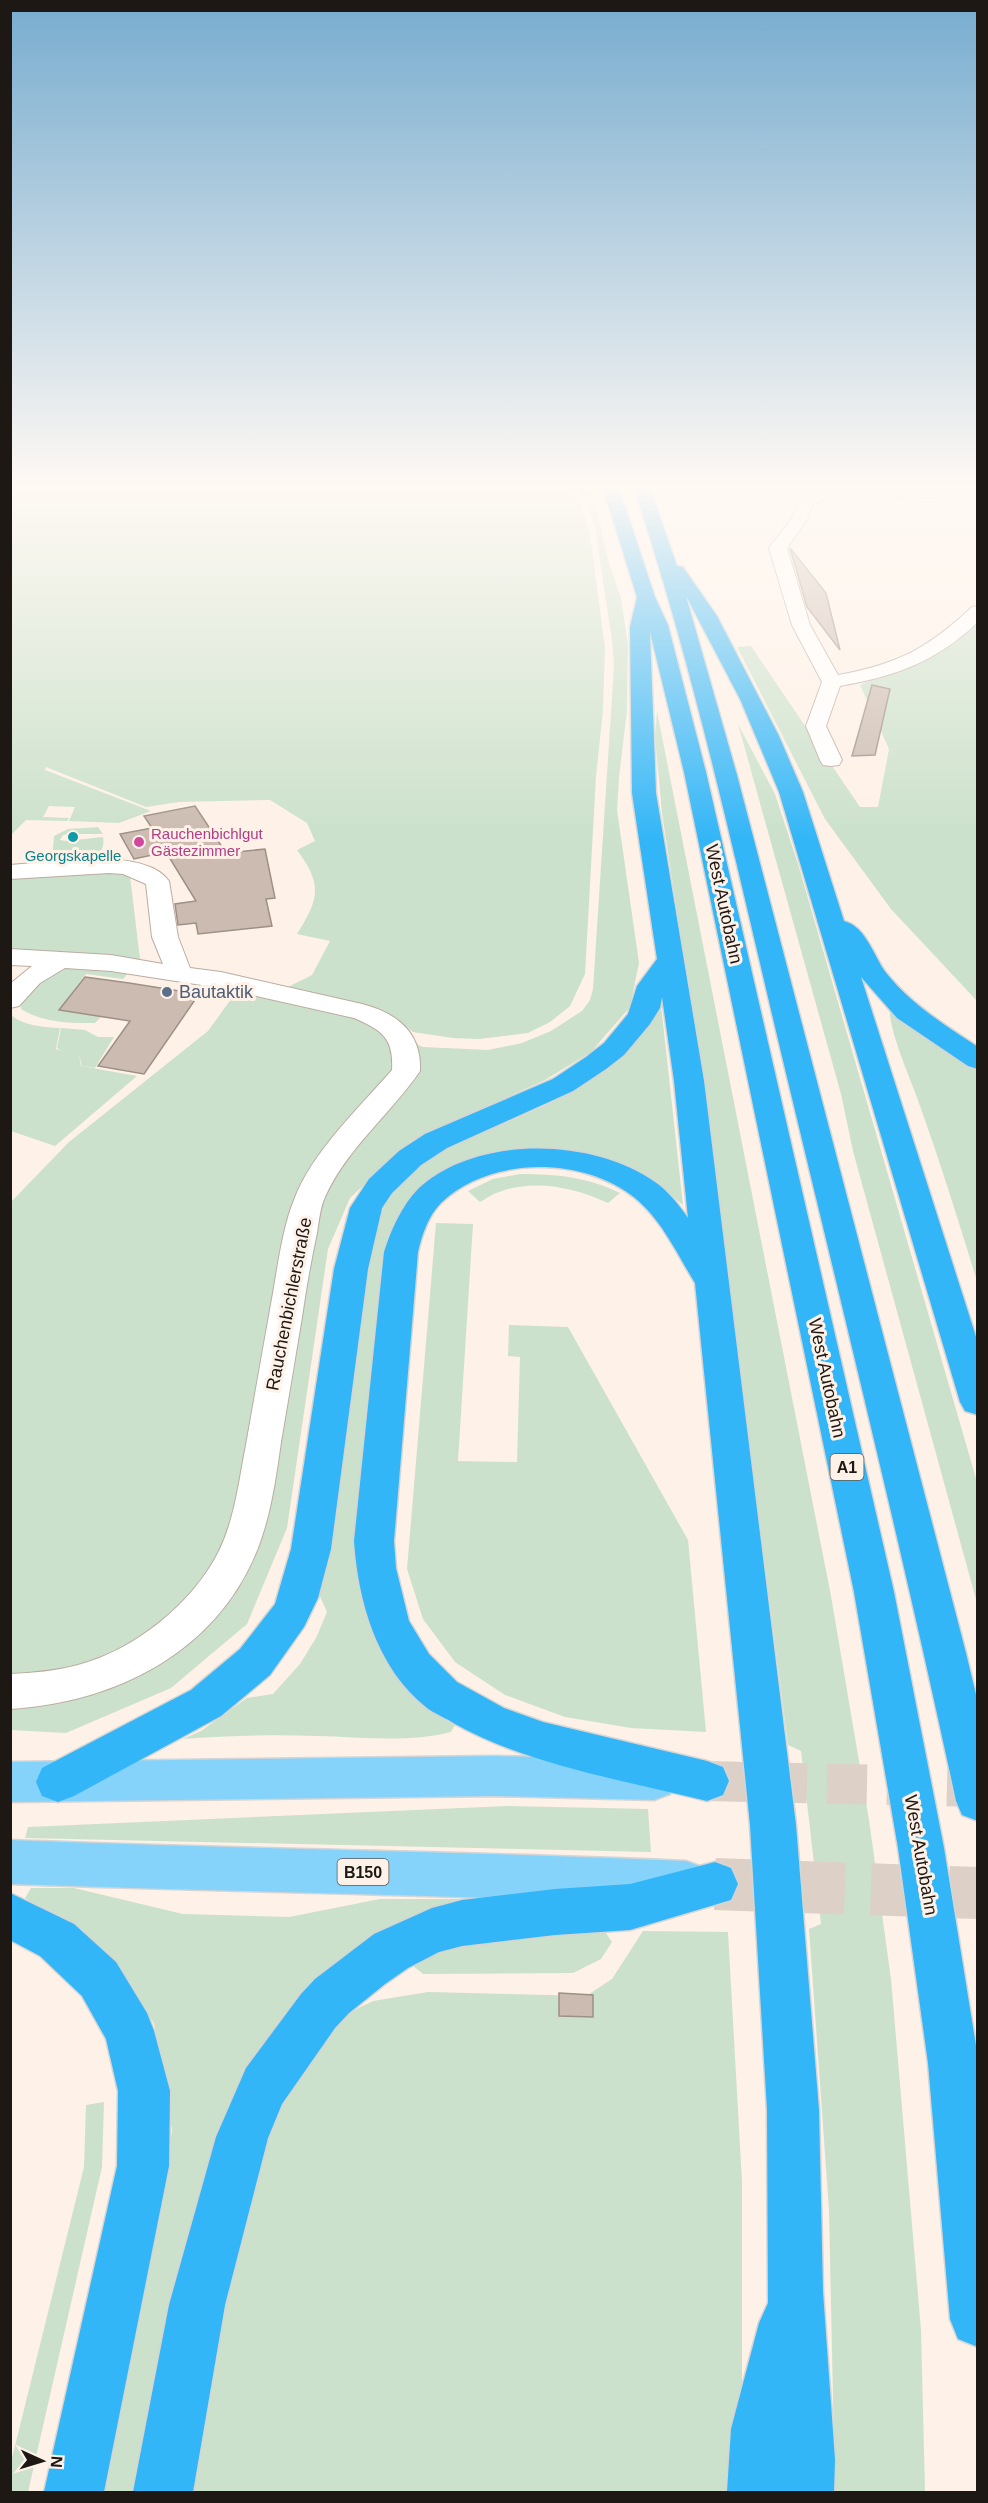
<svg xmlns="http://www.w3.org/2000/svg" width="988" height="2503" font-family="Arial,sans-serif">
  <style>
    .green { fill: #cbe1cb }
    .building { fill: #cbbbb0; stroke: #9e9085; stroke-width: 1.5 }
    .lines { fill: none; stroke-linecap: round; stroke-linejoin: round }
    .primary-tunnel-far1 { stroke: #dcd0c7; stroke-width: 40; stroke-dasharray: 40 20; stroke-linecap: butt }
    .primary-tunnel { stroke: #dcd0c7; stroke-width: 52; stroke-dasharray: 52 26; stroke-linecap: butt }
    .minor-casing { stroke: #bbaca1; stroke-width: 2 }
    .primary-casing { stroke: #d6d5d5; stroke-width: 3 }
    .motorway-casing { stroke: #d6d5d5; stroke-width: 3 }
    .minor { fill: #fff; fill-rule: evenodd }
    .primary { fill: #85d3fa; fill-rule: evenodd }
    .motorway { fill: #33b6f7; fill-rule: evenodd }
    .culture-dot { fill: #0f9aa8; stroke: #fef1e7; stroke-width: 2 }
    .hotel-dot { fill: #d1479c; stroke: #fef1e7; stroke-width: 2 }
    .service-dot { fill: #5c6f8a; stroke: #fef1e7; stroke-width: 2 }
    .labels { text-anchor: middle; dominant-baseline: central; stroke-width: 6; stroke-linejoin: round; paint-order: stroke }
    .far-hotel-label { font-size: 15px; fill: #b23c85; stroke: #fef1e7; text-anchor: start }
    .far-culture-label { font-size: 15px; fill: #0d838f; stroke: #fef1e7 }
    .shield { fill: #fef1e7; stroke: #615953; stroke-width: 1.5 }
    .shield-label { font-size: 16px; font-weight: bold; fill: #1e1814 }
    .street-label { font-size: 18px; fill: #1e1814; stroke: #fef1e7 }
    .service-label { font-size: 18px; fill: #4e5e75; stroke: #fef1e7; text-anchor: start }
  </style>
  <rect width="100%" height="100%" fill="#fef1e7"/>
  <!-- green -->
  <path class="green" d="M10,488H572L581,507L590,535L605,648L603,710L596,776L585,974L570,1006L550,1022L528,1033L479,1039L453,1038L413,1032L390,1015L363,1004L284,989L312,975L330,941L297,934C319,899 323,885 297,850L315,841L307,823L270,800L179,802L146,807L46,767L45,770L151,811L119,823L69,821L75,807L49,806L43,817L69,818L67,821L26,820L11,835Z
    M579,488H591L610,567L621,598L628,645L627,711L619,777L617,810L639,963L630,1007L591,1052L545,1080L411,1141L350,1198L328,1249L287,1528L247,1624L171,1688L66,1733L11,1730V1202L69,1142L208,1031L237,991L342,1013L423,1047L488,1050L522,1043L551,1031L582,1011L590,1000L593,989L614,666L612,640L594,522Z
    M977,620V1001L891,909L825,819L737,647L751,646L860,807H878L889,749L860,685L955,643Z
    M657,711L831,1596L869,1820L891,1979L921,2330L925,2492H835L829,2210L809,1929L821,1924L801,1751L788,1745L705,1096L662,813L655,737Z
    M738,724L775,794L798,864L977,1482V1603L853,1151L841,1094Z
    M98,827L103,834H67L63,835L60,840L66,841L103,837C108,863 71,867 52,860L54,836L68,829Z
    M111,871L130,876L140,959L11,953V876Z
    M60,967L131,970L123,979L86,974L59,1010L102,1016L95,1023C70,1023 43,1023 21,1009V998Z
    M890,1006L961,1061L977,1071V1281C959,1223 941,1164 920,1106C912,1081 887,1029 890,1006Z
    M658,1009H661L662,1014L683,1205L641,1172L594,1154L550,1150L416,1198L357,1523L456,1723L451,1732C408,1743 362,1737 317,1736C273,1734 227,1736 183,1739L201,1731L247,1698L273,1694L300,1664L316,1638L327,1612L319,1594L332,1536L368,1256C375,1228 383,1199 405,1179C430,1155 464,1140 496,1127C566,1097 616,1076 658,1009Z
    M10,1014C22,1026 44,1027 60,1028L56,1049L61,1051L57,1048L61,1028L85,1030L98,1037H114L95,1068L82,1066L79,1054L81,1066L137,1076L55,1146L11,1131Z
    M520,1174C557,1174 587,1177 620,1193L608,1203C577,1188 536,1179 502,1191C494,1193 487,1198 480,1202L468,1191L493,1179Z
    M436,1223L473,1224L458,1461L517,1462L520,1357L508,1356L509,1325L568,1327L688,1540L706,1732L631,1728L565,1717L505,1695L455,1662L423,1619L407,1569Z
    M507,1806L648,1809L651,1852L25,1838L28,1827Z
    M31,1888H74L183,1914L289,1917L380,1899H458V1908L303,2004L140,2468L138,2492H98L161,2208L172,2130L154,2023L97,1945L25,1898Z
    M601,1926L612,1942L601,1959L573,1973L423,1974L412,1965L447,1949L535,1932Z
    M643,1931L728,1932L742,2182V2430L738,2492H181L220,2290L256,2157L293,2076L340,2017L373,2001L428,1992L586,1996L612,1979Z
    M104,2102L102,2167L28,2492H11V2462L84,2167L86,2105Z"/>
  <!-- building -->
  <path class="building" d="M790,548L826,593L840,650L807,607Z
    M872,685L890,689L875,755L852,756Z
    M195,806L226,853L265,849L275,898L266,899L272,926L198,934L196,923L178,925L175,904L196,901L166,852L134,859L120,834L152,828L144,816Z
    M85,977L129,983L199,994L144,1074L98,1066L130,1021L59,1010Z
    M559,1993L593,1995V2017L559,2016Z"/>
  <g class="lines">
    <!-- primary-tunnel-far1 -->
    <path class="primary-tunnel-far1" d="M707,1781L978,1787"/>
    <!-- primary-tunnel -->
    <path class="primary-tunnel" d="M715,1884L978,1893"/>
    <defs>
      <path id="minor" d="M824,488H846L844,491L813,504L808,518L787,548L810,625L838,675C898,664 927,649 972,607L978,606V622C936,662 896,676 840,686L826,726L842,760L839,765L831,766L823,765L820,760L806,726L822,682L792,625L769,548L792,518L800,498Z
        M858,488H978V497C958,497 868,499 858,488Z
        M81,859C106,858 153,858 169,881L178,937L190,968L221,972L362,1004C397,1013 422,1033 420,1071C390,1115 347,1148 325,1197C320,1208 319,1221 317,1233C311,1261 306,1289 302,1317C295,1359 288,1401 281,1442C276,1478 271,1514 258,1548C217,1652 117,1702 10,1709V1674C33,1673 56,1671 78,1665C135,1650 193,1603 219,1551C235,1518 239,1480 246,1445C255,1394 264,1343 273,1293C278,1264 283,1227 294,1200C311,1153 360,1107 392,1070C394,1037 381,1030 354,1018L221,988L111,971L65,968L40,983L19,1006L10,1008V984L32,966L10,965V949L111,955L163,964L152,937L146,884L123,874L109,873L10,879V865Z"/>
      <path id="primary" d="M495,1756L654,1760L670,1766L676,1780L670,1794L654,1800L495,1796L10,1802V1762Z
        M10,1840C236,1849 461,1851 686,1861L702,1867L709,1883L702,1899L686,1905C461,1895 236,1892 10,1884Z"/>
      <path id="motorway" d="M603,488H619L655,597L668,625L706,772L894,1592L944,1848L978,2058V2347L958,2339L950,2319L928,2063L898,1848L854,1592L684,772L650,632L656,793L704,1081L796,1825L819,2110L823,2292L835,2460L834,2492H727L731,2429L759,2323L768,2303L767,2110L750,1825L695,1283C677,1254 662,1220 635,1198C583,1156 489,1156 441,1203C428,1216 422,1235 418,1252L394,1541L396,1568L409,1621L429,1654L457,1682L504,1708L543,1722L707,1761L723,1767L729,1781L723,1795L707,1801C623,1780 531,1766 455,1724C446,1718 435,1714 427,1708C377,1669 358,1601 354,1541L384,1252C391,1230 402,1205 419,1188C477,1135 592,1138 655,1182C668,1191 679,1205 688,1218L674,1081L662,997L660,1008L650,1024L624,1055L606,1069L573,1091L447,1148L421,1165L392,1193L382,1208L368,1269L331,1549L318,1598L304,1627L270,1675L221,1716L74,1796L58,1802L42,1796L36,1782L42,1768L191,1690L240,1649L275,1604L291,1549L334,1269L350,1208L369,1179L399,1151L425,1134L553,1079L586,1057L604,1043L628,1014L637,986L657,959L632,793L630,627L637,597Z
        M634,488H650L677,566L683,567L717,616L779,736L803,792L844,921C867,927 874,958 887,974C912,1005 945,1025 978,1047V1069L968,1066L897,1018L861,977L978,1343V1415L965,1411L960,1402L779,792L740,699L686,596L737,775L966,1653L978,1703V1821L962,1815L956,1801C904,1557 844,1315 786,1073C739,877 697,679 634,488Z
        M715,1862L731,1868L738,1884L731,1900L630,1930L555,1935L462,1946L439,1952L408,1968L385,1984L349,2013L335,2028L282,2104L268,2138L225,2305L193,2492H133L169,2305L216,2137L246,2068L301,1994L315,1979L374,1934L432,1908L462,1900L555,1889L630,1884Z
        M10,1893L74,1924L116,1962L147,2013L154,2031L170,2091L169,2166L104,2492H44L117,2166L118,2091L106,2039L82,1996L40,1956L10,1940Z"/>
    </defs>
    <!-- minor casing -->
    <use href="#minor" class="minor-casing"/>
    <!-- primary casing -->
    <use href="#primary" class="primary-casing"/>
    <!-- motorway casing -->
    <use href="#motorway" class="motorway-casing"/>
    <!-- minor -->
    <use href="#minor" class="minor"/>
    <!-- primary -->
    <use href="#primary" class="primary"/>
    <!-- motorway -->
    <use href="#motorway" class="motorway"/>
  </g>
  <!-- sky -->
  <linearGradient id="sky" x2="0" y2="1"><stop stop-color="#77accf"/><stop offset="0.58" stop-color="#fff9f4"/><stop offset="1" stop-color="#fff9f4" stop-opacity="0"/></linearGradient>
  <rect width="988" height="839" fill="url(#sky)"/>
  <!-- markers -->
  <circle class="culture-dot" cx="73" cy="837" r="6"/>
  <circle class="hotel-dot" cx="139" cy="842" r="6"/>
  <circle class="service-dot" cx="167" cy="992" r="6"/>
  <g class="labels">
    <!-- far-hotel labels -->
    <g class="far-hotel-label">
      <text x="151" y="833">Rauchenbichlgut<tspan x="151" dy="17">Gästezimmer</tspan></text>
    </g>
    <!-- far-culture labels -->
    <g class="far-culture-label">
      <text x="73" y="855">Georgskapelle</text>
    </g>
    <!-- shield labels -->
    <g class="shield">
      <rect x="830.5" y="1454" width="33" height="26" rx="4.5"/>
      <rect x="337.5" y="1859" width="51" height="26" rx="4.5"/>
    </g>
    <g class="shield-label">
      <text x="847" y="1467">A1</text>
      <text x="363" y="1872">B150</text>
    </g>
    <!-- street labels -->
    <g class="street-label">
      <text transform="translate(724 904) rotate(78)">West Autobahn</text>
      <text transform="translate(289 1304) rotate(-79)">Rauchenbichlerstraße</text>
      <text transform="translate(827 1378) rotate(78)">West Autobahn</text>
      <text transform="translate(921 1855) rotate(80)">West Autobahn</text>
    </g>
    <!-- service labels -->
    <g class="service-label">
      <text x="179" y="992">Bautaktik</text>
    </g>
  </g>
  <!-- border -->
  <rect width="988" height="2503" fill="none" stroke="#1e1814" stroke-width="24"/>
  <!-- north arrow -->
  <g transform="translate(42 2461) rotate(94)" stroke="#fef1e7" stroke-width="4.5" paint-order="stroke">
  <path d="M0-4.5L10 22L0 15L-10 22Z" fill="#1e1814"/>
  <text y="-9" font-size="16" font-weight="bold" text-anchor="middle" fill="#1e1814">N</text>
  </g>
</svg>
